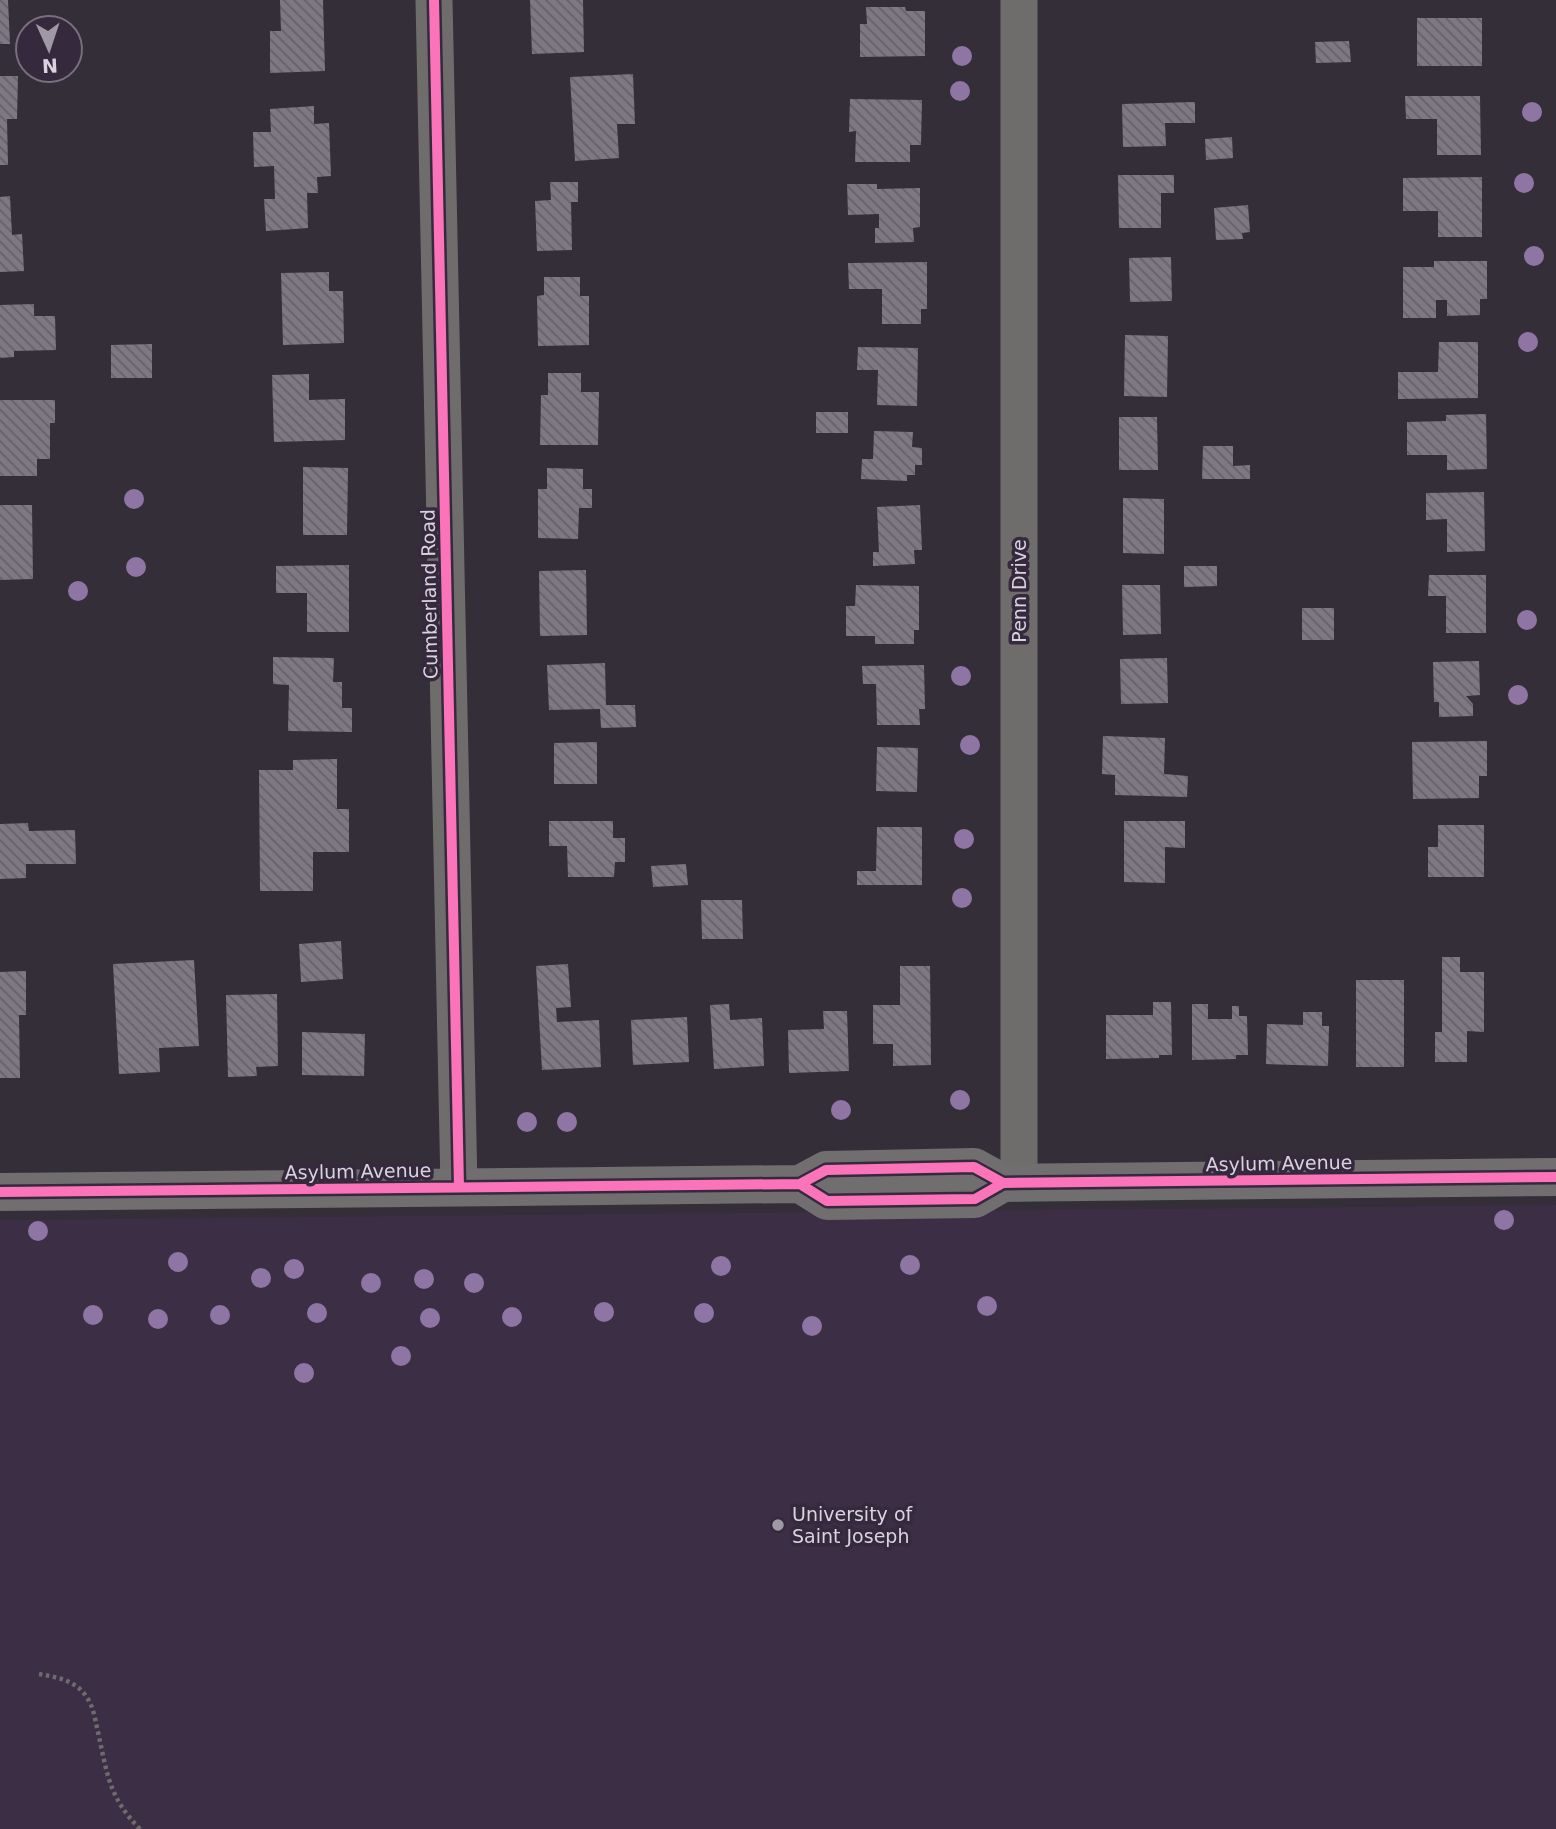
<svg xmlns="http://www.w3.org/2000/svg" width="1556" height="1829" font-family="'DejaVu Sans',sans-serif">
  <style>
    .built { fill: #3b2e45 }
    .building { fill: url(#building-back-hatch) }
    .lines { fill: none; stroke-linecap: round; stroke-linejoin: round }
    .path { stroke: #6e6b6d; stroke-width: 4.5; stroke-dasharray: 3.5 3.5; stroke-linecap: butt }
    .minor { stroke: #6f6d6c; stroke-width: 37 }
    .major { stroke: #706e6f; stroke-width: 38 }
    .cycleway-casing { stroke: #352a3d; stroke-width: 15 }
    .cycleway { stroke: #fb73b8; stroke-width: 10 }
    .tree { fill: #8f75a4 }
    .poi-dot { fill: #9f99a5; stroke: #352a3d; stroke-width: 2.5 }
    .labels { text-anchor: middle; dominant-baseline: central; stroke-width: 7; stroke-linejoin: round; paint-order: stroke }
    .street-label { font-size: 19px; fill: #d9d3df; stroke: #352a3d }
    .poi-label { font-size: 19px; fill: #d9d3df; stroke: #352a3d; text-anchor: start }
  </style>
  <defs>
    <pattern id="building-back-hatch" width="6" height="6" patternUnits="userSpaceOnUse" patternTransform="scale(1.75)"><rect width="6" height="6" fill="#7d7881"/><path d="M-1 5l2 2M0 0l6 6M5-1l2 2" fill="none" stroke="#656168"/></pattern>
  </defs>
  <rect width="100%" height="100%" fill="#342e39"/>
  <!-- built -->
  <path class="built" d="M1556,1205V1829H0V1220Z"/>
  <!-- building -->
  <path class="building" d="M0,0H8L10,44H0Z
    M280,0H323L325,71L270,73V31H281Z
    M530,0H583L584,52L532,54Z
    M866,7H905L906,11H925V56L860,57V24H867Z
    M1417,18H1482V66H1417Z
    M1349,41L1351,62L1316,63L1315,42Z
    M633,74L635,124H617L619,158L575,161L570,77Z
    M0,76H18L17,119H7L8,165H0Z
    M1405,96H1480L1481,155H1437V119H1406Z
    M850,99L922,100L921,145H910V162H855L856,131L849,132Z
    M1195,102V123H1165L1166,146L1123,147L1122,104Z
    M314,106V124L329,123L331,176L317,177L318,193H307L308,228L266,231L264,199H275L274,166L254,167L253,132H271L270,109Z
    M1232,137L1233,158L1206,160L1205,139Z
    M1118,175H1174V193H1161V228H1119Z
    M1482,177V237H1438V211H1403V178Z
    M550,182H578V202H571L572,250L537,251L535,201L551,200Z
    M847,184H877V189L920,188V227L913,228L914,242L875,243V228H879V214L848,215Z
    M10,196L12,235L22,234L24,271L0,272V197Z
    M1248,205L1250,232L1242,233L1243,239L1216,240L1214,208Z
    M1171,257L1172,301L1130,302L1129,258Z
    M1434,261H1487V299H1480V315L1447,316V300H1436V318H1403V267H1434Z
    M927,262V309H921V324H882V289H849L848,263Z
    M329,272V291H343L344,343L283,345L281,273Z
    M544,277H580V296H589V345L538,346L537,296L544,295Z
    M34,304V316H55L56,350L14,351V357L0,358V305Z
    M1125,335L1168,336L1167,397L1124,396Z
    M1439,342H1478V398L1398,399V372H1438Z
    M152,344V378H111V345Z
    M858,347L918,348L917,406L877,405L878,370H857Z
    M548,373H581V392H599L598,445H540L541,395H548Z
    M309,374V400L345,399V440L274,442L272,375Z
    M0,400H55V423H50V459H37V476H0Z
    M816,412H848V433H816Z
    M1486,414L1487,469L1447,470V455H1407V422L1446,421V415Z
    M1119,417H1157L1158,470H1119Z
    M874,431L913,432L912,447L922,448V465H915V475H907V481L861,479L862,459H873Z
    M1203,446H1233V466L1250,465V479H1202Z
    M303,467L348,468L347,535H303Z
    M547,468L583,469V489H592V508H579L578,539L538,538V489H547Z
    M1484,492L1485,551L1447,552V519L1426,520V493Z
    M1123,498L1164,499V554L1123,553Z
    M0,505H32L33,579L0,580Z
    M920,505L922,550H914L915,564L873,566V552H879L877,507Z
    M349,565V632H307V593H276V566Z
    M1184,566H1217V586L1184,587Z
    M586,570L587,635L540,636L539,571Z
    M1429,575H1486V633H1446V596H1428Z
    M856,585L919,586V630H914V644H875V636H846V606H855Z
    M1122,585H1160L1161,634L1123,635Z
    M1302,608H1334V640H1302Z
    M273,657L334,658L333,682H342V708H352V732L288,731L289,685L273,684Z
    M1167,658L1168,703L1121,704L1120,659Z
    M1479,661L1480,695L1466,696L1473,704V716L1439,717V702H1434L1433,662Z
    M605,663L606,705H635L636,727L601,728L600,709L549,710L547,665Z
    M924,665L925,709H919L920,725H877L876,684H863L862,666Z
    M1103,736L1165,738L1164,774L1188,776L1187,797L1115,795V775L1102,774Z
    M1487,741V776H1479V798L1413,799L1412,742Z
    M597,742V784H554V743Z
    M877,747L918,748L917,792L876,791Z
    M337,759V809H349V852H313V891H260L259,770H293V760Z
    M549,821H613V838H625V862H615L614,877H568L567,846H549Z
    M1124,821H1185V848L1165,847V883L1124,882Z
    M28,823L29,831L75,830L76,864H26V878L0,879V824Z
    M1438,825H1484V877H1428V847H1438Z
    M877,827H922V885H857V871H876Z
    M686,864L688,885L653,887L651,866Z
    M701,900H742L743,939H702Z
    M341,941L343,979L301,982L299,944Z
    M1442,957H1460V972H1484V1032L1467,1031V1062H1435V1032H1442Z
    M194,960L199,1046L159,1048L160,1072L119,1074L113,964Z
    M568,964L571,1007L556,1008L557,1022L599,1020L601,1067L542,1070L536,966Z
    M900,966H930L931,1065L893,1066V1044H873V1005H900Z
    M26,971V1015H19L20,1078H0V972Z
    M1356,980H1404V1067H1356Z
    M277,994L278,1066L256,1067L257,1076L228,1077L226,995Z
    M1153,1002H1171L1172,1055H1159V1058L1106,1059V1015H1153Z
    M729,1004L730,1020L762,1018L764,1066L714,1069L710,1005Z
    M1192,1004H1208V1019H1232V1006H1239V1016H1247L1248,1055H1236V1059L1192,1060Z
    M823,1011H847L849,1071L789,1073L788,1030L824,1029Z
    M1303,1012H1322V1026H1329L1328,1066L1266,1064L1267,1024L1303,1025Z
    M687,1017L689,1062L633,1065L631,1020Z
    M302,1032L365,1034L364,1076L302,1075Z"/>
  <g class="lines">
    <!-- path -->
    <path class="path" d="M39,1674C56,1677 75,1680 86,1696C94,1707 95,1720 98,1732C107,1773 109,1798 140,1829"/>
    <!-- minor -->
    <path class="minor" d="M434,0L459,1187
      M1019,1183V0"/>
    <!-- major -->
    <path class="major" d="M800,1184L827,1201L975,1199L1003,1183L1556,1177
      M0,1192L800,1184L826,1170L974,1167L1003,1183"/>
    <defs>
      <path id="cycleway" d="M434,0L459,1187
        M800,1184L827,1201L975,1199L1003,1183L1556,1177
        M0,1192L800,1184L826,1170L974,1167L1003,1183"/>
    </defs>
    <!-- cycleway casing -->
    <use href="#cycleway" class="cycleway-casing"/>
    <!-- cycleway -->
    <use href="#cycleway" class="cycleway"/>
  </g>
  <!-- trees -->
  <g class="tree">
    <circle cx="962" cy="56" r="10"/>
    <circle cx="960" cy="91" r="10"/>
    <circle cx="1532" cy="112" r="10"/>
    <circle cx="1524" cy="183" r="10"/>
    <circle cx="1534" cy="256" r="10"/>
    <circle cx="1528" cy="342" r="10"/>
    <circle cx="134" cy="499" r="10"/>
    <circle cx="136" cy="567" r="10"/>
    <circle cx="78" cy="591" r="10"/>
    <circle cx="1527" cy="620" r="10"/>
    <circle cx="961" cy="676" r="10"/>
    <circle cx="1518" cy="695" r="10"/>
    <circle cx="970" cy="745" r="10"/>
    <circle cx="964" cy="839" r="10"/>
    <circle cx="962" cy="898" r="10"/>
    <circle cx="960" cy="1100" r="10"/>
    <circle cx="841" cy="1110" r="10"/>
    <circle cx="527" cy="1122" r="10"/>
    <circle cx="567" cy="1122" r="10"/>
    <circle cx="1504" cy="1220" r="10"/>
    <circle cx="38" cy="1231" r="10"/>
    <circle cx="178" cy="1262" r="10"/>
    <circle cx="910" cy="1265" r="10"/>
    <circle cx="721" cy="1266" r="10"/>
    <circle cx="294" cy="1269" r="10"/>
    <circle cx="261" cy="1278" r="10"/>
    <circle cx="424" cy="1279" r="10"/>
    <circle cx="371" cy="1283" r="10"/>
    <circle cx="474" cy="1283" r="10"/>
    <circle cx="987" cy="1306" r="10"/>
    <circle cx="604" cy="1312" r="10"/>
    <circle cx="317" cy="1313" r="10"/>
    <circle cx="704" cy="1313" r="10"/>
    <circle cx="93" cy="1315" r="10"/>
    <circle cx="220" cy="1315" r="10"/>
    <circle cx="512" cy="1317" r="10"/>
    <circle cx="430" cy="1318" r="10"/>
    <circle cx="158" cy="1319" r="10"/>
    <circle cx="812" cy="1326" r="10"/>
    <circle cx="401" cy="1356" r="10"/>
    <circle cx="304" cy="1373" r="10"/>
  </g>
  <!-- markers -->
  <circle class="poi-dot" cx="778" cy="1525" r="7"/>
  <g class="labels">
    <!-- street labels -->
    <g class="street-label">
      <text transform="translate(1019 591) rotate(-90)">Penn Drive</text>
      <text transform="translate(429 594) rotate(-91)">Cumberland Road</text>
      <text transform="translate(1279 1163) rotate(-1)">Asylum Avenue</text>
      <text transform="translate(358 1171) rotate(-1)">Asylum Avenue</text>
    </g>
    <!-- poi labels -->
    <g class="poi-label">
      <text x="792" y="1514">University of<tspan x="792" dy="22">Saint Joseph</tspan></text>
    </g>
  </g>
  <!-- north arrow -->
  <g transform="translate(49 49) rotate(177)"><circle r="33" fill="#352a3d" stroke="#776e7e" stroke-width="2"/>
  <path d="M0-5L12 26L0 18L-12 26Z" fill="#9f99a5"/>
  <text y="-10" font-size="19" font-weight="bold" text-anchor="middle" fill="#d9d3df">N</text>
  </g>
</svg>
